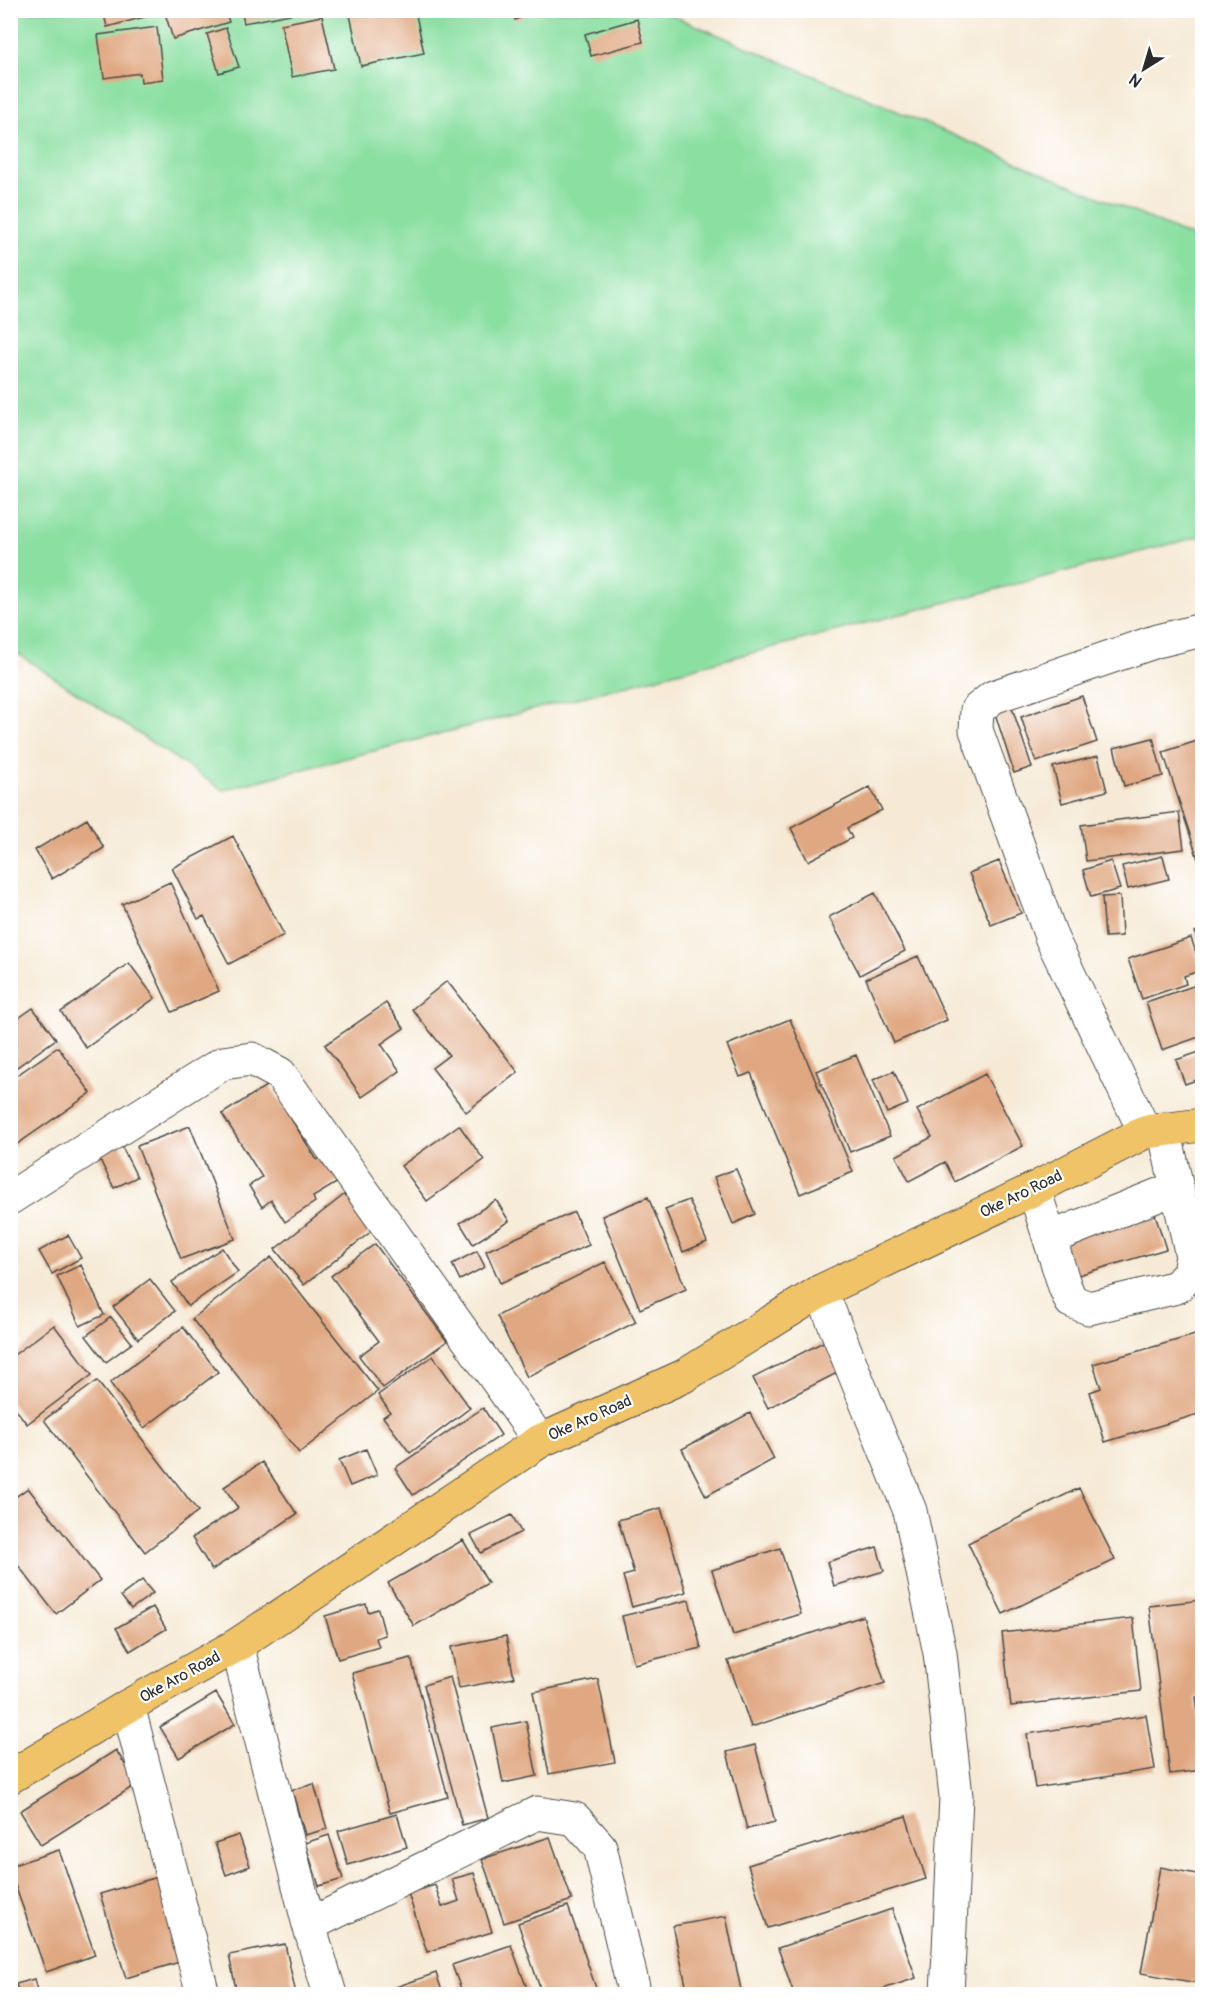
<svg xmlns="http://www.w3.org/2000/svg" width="1213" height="2005" font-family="Pangolin,sans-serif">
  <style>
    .green { fill: #8adfa1; stroke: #5a8566; stroke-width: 1.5 }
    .building { fill: #e0a882 }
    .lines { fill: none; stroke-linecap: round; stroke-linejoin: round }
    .minor-casing { stroke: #494845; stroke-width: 35 }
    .major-casing { stroke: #494845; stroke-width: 35 }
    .minor { stroke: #fff; stroke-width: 33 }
    .major { stroke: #f0c369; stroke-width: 33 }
    .labels { text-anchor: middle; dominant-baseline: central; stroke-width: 4.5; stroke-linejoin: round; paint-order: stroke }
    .street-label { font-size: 16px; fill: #2b2b2b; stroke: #fff }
  </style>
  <rect width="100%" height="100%" fill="#fff"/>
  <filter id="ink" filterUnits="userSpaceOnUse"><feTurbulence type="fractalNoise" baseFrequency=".0167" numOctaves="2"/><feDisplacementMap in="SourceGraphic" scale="12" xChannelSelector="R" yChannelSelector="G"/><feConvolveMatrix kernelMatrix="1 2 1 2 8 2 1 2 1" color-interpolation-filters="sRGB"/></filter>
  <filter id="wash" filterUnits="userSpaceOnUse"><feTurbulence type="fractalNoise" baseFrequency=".008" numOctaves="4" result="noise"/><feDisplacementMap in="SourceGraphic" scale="24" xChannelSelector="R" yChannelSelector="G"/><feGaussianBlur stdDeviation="1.35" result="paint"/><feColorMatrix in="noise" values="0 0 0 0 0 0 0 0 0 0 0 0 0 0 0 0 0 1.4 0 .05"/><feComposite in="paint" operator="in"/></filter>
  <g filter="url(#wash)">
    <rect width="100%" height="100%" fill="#f6ead6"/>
    <!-- green -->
    <path class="green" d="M10,11H662L1202,241V536L223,790L11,649Z"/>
    <g id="blocks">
      <!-- building -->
      <path class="building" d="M103,10H151L152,15L107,27Z
        M164,10H225L229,22L173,39Z
        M241,10H301V12L244,23Z
        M349,10H415L424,53L361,66Z
        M512,10H537V11L515,20Z
        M322,16L334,69L292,77L281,24Z
        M637,19L643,42L591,56L585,34Z
        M157,27L163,79L141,82L140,73L104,78L98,35Z
        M226,28L239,67L219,73L207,34Z
        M1082,696L1097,742L1036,762L1021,717Z
        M1010,702L1032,767L1014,773L993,707Z
        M1153,738L1163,776L1124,786L1114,748Z
        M1200,740L1202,747V860L1199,862L1163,752Z
        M1098,756L1107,791L1062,803L1053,767Z
        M870,787L882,810L847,828L852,838L808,861L791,828Z
        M1179,812L1184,849L1086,861L1081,825Z
        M87,819L104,848L52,879L35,850Z
        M233,836L284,935L229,964L204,916L198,919L172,868Z
        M1163,856L1169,879L1128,889L1122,866Z
        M999,861L1021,913L991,925L969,873Z
        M1111,861L1120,889L1091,897L1083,870Z
        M170,882L219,991L172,1012L122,904Z
        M875,893L905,951L860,975L829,917Z
        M1120,896L1122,936L1105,937L1102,897Z
        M1202,929V953L1195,932Z
        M1191,938L1202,970L1184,976L1186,984L1142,999L1128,959Z
        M918,956L947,1020L894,1043L866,979Z
        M129,963L155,998L86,1048L61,1012Z
        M447,981L518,1072L466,1112L432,1068L449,1055L412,1009Z
        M1202,983V1036L1162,1050L1146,1002Z
        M386,1003L404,1028L381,1044L400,1071L362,1097L325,1045Z
        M33,1008L56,1039L10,1072V1024Z
        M790,1019L853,1172L800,1194L751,1073L740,1077L727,1045Z
        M58,1047L91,1093L10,1149V1080Z
        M1202,1051V1078L1185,1084L1176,1060Z
        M856,1055L890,1136L850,1152L816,1071Z
        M894,1071L908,1104L887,1113L873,1080Z
        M985,1074L1023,1146L955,1182L945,1162L909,1181L896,1156L932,1137L917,1110Z
        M269,1084L317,1160L326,1154L343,1179L313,1197L315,1202L285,1222L271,1200L262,1207L249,1186L262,1177L222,1114Z
        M459,1125L484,1160L427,1201L401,1166Z
        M190,1126L235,1239L181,1259L137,1146Z
        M120,1143L137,1177L114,1188L97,1154Z
        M736,1169L755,1214L733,1224L714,1177Z
        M345,1194L373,1230L304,1285L275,1249Z
        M648,1197L686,1289L640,1309L602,1216Z
        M496,1200L509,1221L473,1244L460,1223Z
        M689,1200L707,1242L683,1252L665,1209Z
        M1154,1211L1166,1249L1068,1278L1057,1241Z
        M574,1212L589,1245L500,1283L486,1251Z
        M68,1235L81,1258L52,1274L39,1251Z
        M375,1244L447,1341L383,1388L359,1356L379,1341L331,1276Z
        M222,1248L238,1272L188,1306L172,1282Z
        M477,1251L485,1267L460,1280L452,1264Z
        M271,1257L378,1391L299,1453L192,1319Z
        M605,1262L636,1322L527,1377L497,1316Z
        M81,1265L104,1315L80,1326L57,1276Z
        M150,1279L175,1311L138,1339L113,1307Z
        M111,1317L132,1343L106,1362L86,1336Z
        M54,1325L92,1375L27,1424L10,1402V1358Z
        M183,1327L218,1372L144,1428L110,1383Z
        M1202,1333V1413L1105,1442L1090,1392L1101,1388L1093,1364Z
        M827,1340L843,1370L768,1408L753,1378Z
        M433,1356L470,1408L410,1453L383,1417L390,1412L378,1395Z
        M97,1381L198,1511L145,1552L44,1420Z
        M483,1408L501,1435L413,1495L395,1468Z
        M750,1413L774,1459L706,1496L682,1449Z
        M366,1449L377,1475L350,1486L339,1460Z
        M262,1462L297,1514L212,1570L192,1538L238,1508L224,1487Z
        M28,1488L100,1580L56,1614L10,1555V1501Z
        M1079,1488L1115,1560L1003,1614L968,1543Z
        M661,1508L686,1592L632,1607L623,1576L634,1573L618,1520Z
        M512,1515L521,1532L481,1553L471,1535Z
        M463,1540L488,1583L414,1626L388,1583Z
        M877,1547L884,1571L834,1586L827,1562Z
        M780,1548L801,1614L733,1635L712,1570Z
        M142,1580L153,1593L131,1609L121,1596Z
        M689,1600L701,1648L634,1664L622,1616Z
        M1202,1600V1696L1196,1697L1202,1748V1770L1170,1774L1149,1606Z
        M366,1604L368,1612L378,1609L385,1635L376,1638L379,1647L338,1659L325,1616Z
        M153,1607L166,1629L130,1651L116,1628Z
        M863,1616L885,1683L751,1727L728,1661Z
        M1133,1618L1141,1691L1011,1706L1002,1633Z
        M506,1636L514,1678L459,1688L451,1647Z
        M411,1658L448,1797L390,1813L352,1673Z
        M450,1677L488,1818L462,1825L424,1685Z
        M598,1679L615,1762L549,1774L533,1692Z
        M216,1693L235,1724L179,1758L160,1727Z
        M1146,1715L1155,1769L1035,1788L1027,1734Z
        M526,1721L537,1776L503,1783L492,1728Z
        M755,1745L775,1822L747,1829L727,1752Z
        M116,1750L137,1784L41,1845L20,1811Z
        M314,1784L327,1829L305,1835L292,1790Z
        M397,1814L407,1847L348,1865L338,1831Z
        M906,1816L926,1879L768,1928L748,1865Z
        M239,1835L250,1866L226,1875L215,1843Z
        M329,1835L343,1879L319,1886L305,1843Z
        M550,1837L572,1900L504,1923L482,1859Z
        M59,1850L95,1955L46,1972L10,1871V1866Z
        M1160,1867L1202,1875V1953L1197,1983L1141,1973Z
        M474,1873L492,1932L427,1952L408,1893L435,1885L442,1907L459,1901L452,1879Z
        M161,1876L186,1960L126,1978L100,1894Z
        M568,1906L598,1994H542L518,1923Z
        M892,1909L916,1978L868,1994H794L778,1948Z
        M726,1916L741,1990L718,1994H688L673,1926Z
        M285,1944L296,1994H237L229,1955Z
        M511,1945L529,1994H463L452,1965Z
        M436,1973L443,1994H376Z
        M34,1979L38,1994H19L16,1984Z
        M1042,1991L1086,1993V1994H1042Z"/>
    </g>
  </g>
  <g filter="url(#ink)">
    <use href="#blocks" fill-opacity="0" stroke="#494845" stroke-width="1.5"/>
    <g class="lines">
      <defs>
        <path id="minor" d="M1145,1132L1052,939L976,730L977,710L993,697L1157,641L1202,630
          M1034,1189L1065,1287L1071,1301L1089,1308L1177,1287L1189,1273L1192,1256L1164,1129
          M10,1198L223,1063L252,1059L280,1074L540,1441
          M1050,1238L1176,1188
          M821,1291L910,1511L940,1653L956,1796L947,1994
          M237,1645L309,1925L330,1994
          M128,1706L203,1994
          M309,1925L537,1813L575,1819L600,1847L633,1987"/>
        <path id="major" d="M10,1777L128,1706L237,1645L540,1441L684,1376L821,1291L1034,1189L1145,1132L1202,1125"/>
      </defs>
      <!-- minor casing -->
      <use href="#minor" class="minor-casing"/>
      <!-- major casing -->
      <use href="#major" class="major-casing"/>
      <!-- minor -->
      <use href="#minor" class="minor"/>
      <!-- major -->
      <use href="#major" class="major"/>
    </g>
  </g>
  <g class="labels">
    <!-- street labels -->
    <g class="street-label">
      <text transform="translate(1021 1194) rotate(-26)">Oke Aro Road</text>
      <text transform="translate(590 1418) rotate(-24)">Oke Aro Road</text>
      <text transform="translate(180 1677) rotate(-29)">Oke Aro Road</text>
    </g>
  </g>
  <!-- margin -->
  <rect width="1213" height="2005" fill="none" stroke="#fff" stroke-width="36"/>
  <!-- north arrow -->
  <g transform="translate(1144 69) rotate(217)" stroke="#ffffff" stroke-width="4.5" paint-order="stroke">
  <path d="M0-4.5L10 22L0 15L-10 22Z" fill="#2b2b2b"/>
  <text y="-9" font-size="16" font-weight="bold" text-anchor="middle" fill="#2b2b2b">N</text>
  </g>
</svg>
